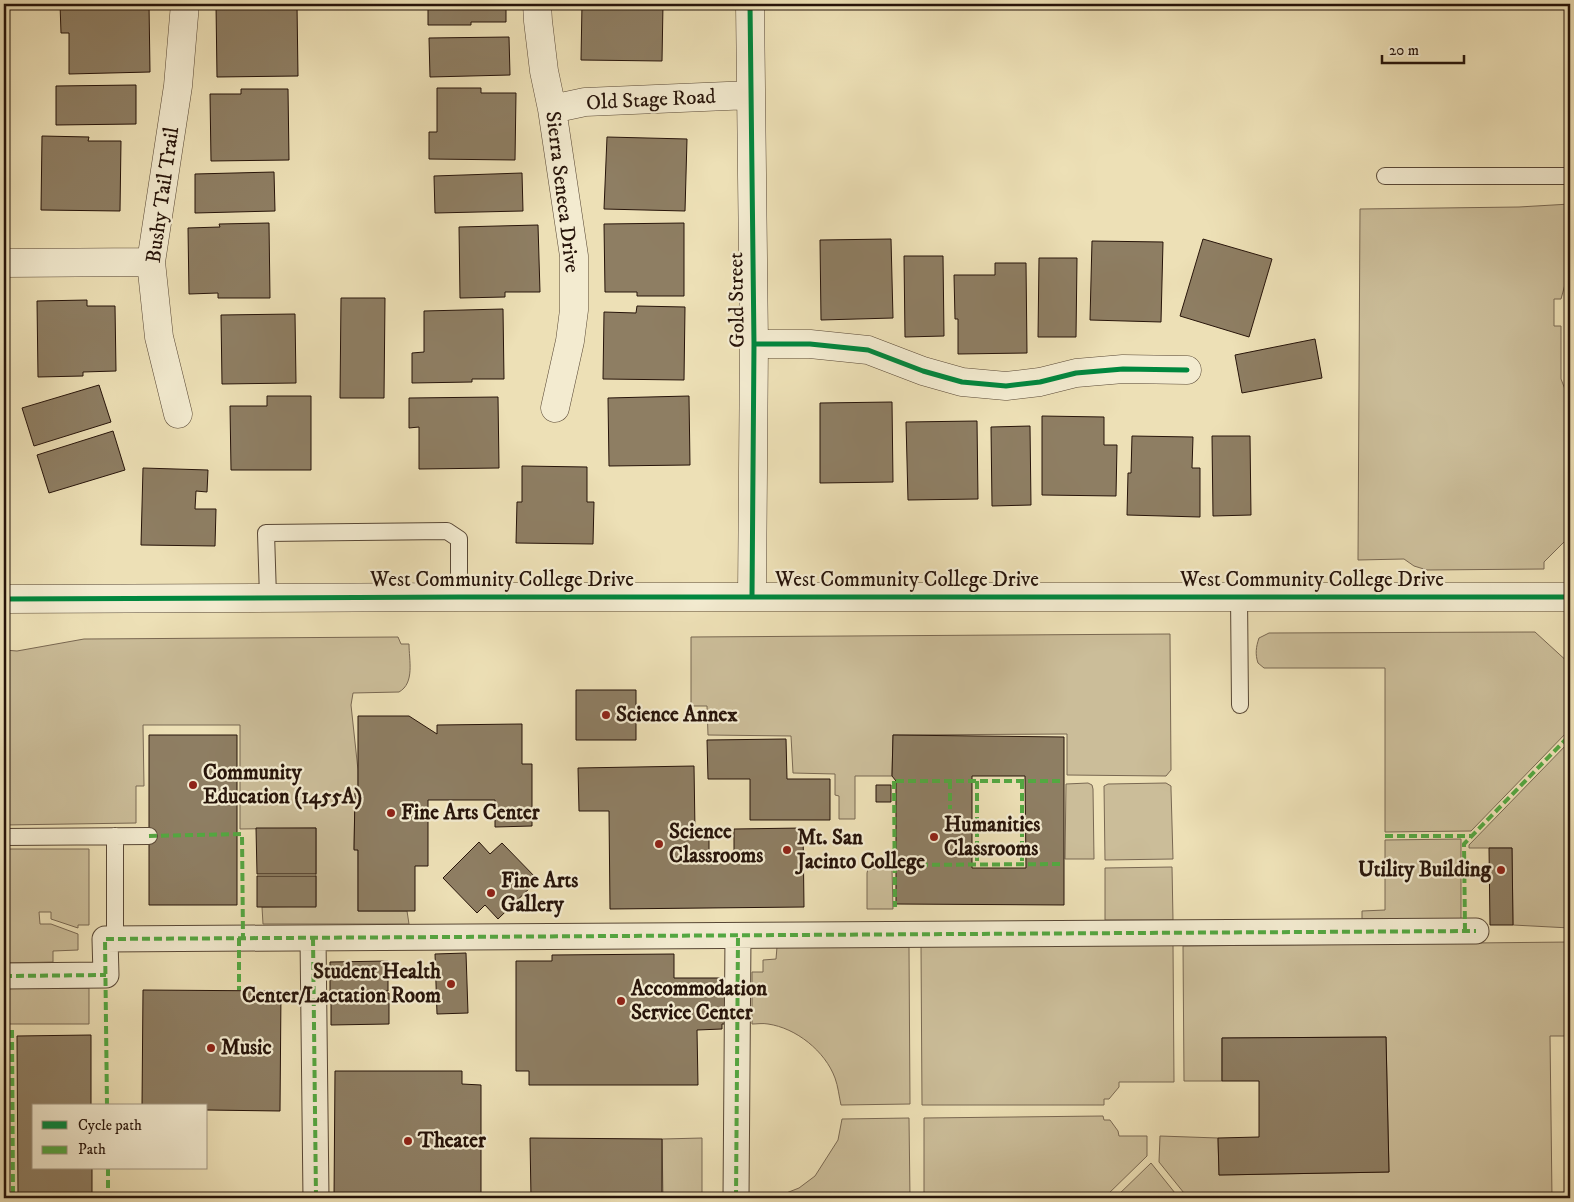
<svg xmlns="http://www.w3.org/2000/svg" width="1574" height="1202" font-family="'IM FELL DW Pica',serif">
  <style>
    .green { fill: #cbbd99; stroke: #796852 }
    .building { fill: #8e7e63; stroke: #27140a; fill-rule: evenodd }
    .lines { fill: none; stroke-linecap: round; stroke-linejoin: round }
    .service-casing { stroke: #584735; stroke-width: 18 }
    .pedestrian-casing { stroke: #584735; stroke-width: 27 }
    .minor-casing { stroke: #584735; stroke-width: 29 }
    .service { stroke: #f3ebd0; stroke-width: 16 }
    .pedestrian { stroke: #f3ebd0; stroke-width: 25 }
    .minor { stroke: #f3ebd0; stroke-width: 28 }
    .quiet { stroke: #53a841; stroke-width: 4; stroke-dasharray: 8 4; stroke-linecap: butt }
    .cycleway-casing { stroke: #f3ebd0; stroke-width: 8 }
    .cycleway { stroke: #00873e; stroke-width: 5 }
    .poi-dot { fill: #8f2418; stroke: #f3ebd0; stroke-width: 2 }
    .labels { text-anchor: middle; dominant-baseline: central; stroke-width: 4.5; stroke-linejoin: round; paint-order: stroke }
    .street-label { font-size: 21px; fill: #27140a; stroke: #f3ebd0 }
    .poi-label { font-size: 21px; font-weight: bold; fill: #27140a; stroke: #f3ebd0; text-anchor: start }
  </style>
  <rect width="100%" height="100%" fill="#ede0b6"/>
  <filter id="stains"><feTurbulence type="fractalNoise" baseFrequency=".004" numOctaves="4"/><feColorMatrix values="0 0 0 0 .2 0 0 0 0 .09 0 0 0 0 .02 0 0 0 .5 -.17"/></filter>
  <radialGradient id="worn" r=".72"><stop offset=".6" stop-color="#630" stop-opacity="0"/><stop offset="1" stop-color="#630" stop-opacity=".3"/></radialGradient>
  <!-- green -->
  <path class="green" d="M1570,204V266L1561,299H1554V326H1561V379L1570,402V536L1544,562V569L1427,570L1414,566L1404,559L1358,560L1360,209L1519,207Z
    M1535,632L1570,664V729L1471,831L1385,832V668H1264L1258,663C1255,654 1256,647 1259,638L1269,633Z
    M1170,634L1171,770L1166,776L1067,775V734L893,735L892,776H855V819H839V796L835,795V774L793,773L791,736L708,735L707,706H691V637Z
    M398,637L401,644H409C409,660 415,683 399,692L353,693L351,705L358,770V793L355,794L354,849L358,850V911H407L409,924H263L262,907L316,906V828L240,829V725H143L144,786H136V823L4,825V650L17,651L84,639Z
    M1570,741V928L1513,925L1512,848H1469V845Z
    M1088,783L1092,785L1093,789L1094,859H1065L1066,784Z
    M1166,783L1171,786V789L1173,859L1105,860L1104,786L1108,784Z
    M1461,839V919H1362V911L1385,910V840Z
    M4,849H89V925H78V928L51,919V912H39L40,924H51L78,934V950L53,951V962L4,963Z
    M1172,867L1173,920H1105V868Z
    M868,869H892L893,909H867V873Z
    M1570,942V1036H1550L1552,1198H1188L1159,1162L1160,1136L1218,1138L1219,1175L1389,1172L1386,1037L1222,1038V1081H1184L1183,946Z
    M1173,944L1174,1082H1119V1087L1109,1099H1104V1105H922L921,946Z
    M777,947H909L910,1104L841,1105C839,1096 838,1086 835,1078C825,1051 796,1028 768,1024C763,1023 757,1024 752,1024V972H763V960L776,959Z
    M4,988H89V1024H5L4,1048Z
    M1103,1116L1104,1120H1110L1118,1131L1119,1136H1147V1156L1104,1198H924V1118Z
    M909,1118L910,1198H765L776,1197L799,1188L815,1176L838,1140L842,1119Z
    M702,1138V1197H663L662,1139Z
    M1151,1163L1179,1198H1115Z"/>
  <!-- building -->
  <path class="building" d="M60,4H149L150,72L69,74V33H61Z
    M428,4H506V22H471V25H428Z
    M582,4H663L662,61L581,60Z
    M216,5H297L298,76L217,77Z
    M509,37L510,75L430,77L429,38Z
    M136,85V124L56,125V86Z
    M437,88H481V93H516L515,160L429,159V132H437Z
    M241,89H288L289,160L211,161L210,94H241Z
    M42,136L89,137L88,141H121L120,211L41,210Z
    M607,137L687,139L685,211L604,209Z
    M274,172L275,211L195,213V174Z
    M522,173L523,211L435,213L434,176Z
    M269,223L270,298H218V293L189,294L188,228L220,227L219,224Z
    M684,223V296H637V292H605L604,224Z
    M538,225L540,292H505V297L460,298L459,227Z
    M891,239L893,318L821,320L820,240Z
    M1203,239L1272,259L1249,337L1180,316Z
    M1092,241L1163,242L1161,322L1090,320Z
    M904,256H943L944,336L905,337Z
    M1039,258H1077L1076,337H1038Z
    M995,263H1026L1027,353L958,354V319H955L954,275H995Z
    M341,298H385L384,398H340Z
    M87,300V306H115L116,371L83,372V376L38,377L37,301Z
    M637,306L685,307L684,380L603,379L604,312L636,313Z
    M503,309L504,379H472V382L412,383V353L424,352V311Z
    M295,314L296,383L222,384L221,315Z
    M1315,339L1322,378L1242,393L1235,355Z
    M99,385L111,422L34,446L22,408Z
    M267,396H311V470H231L230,406H267Z
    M689,396L690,465L609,466L608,398Z
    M498,397L499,468L419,469V427L409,428V398Z
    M892,402L893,482L820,483V403Z
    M1042,416L1104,417V445H1117L1116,496L1042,495Z
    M977,421L978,499L908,500L906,422Z
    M1030,426L1031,505L992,506L991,427Z
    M113,431L125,470L49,493L37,455Z
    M1132,436L1193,437L1192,468H1200V517L1127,515L1128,473H1131Z
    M1212,436H1250L1251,515L1213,516Z
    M522,466L587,467V502H594L593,544L516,543L517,502H522Z
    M143,468L208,470L207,492L196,491L195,509H216L215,546L141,545Z
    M576,690H636V740H576Z
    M358,716H409L437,734V725L522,724V764H532V826L495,827V800H428V866H415V911H358V850H354L355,793H358Z
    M149,735H237V905H149Z
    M893,735L1064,737V905L896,904V781L892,776ZM972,776H1025L1026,868H972Z
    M786,739L787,779H830V820H750V779H708L707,740Z
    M694,766L695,831H709V857H734V829L803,828L804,907L610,909L609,811H579L578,768Z
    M876,785H891V802H876Z
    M256,828H316V874H257Z
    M479,842L490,854L502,843L538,880L498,919L485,905L477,913L443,878Z
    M1489,848H1512L1513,925H1490Z
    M257,876H316V907H257Z
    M466,953L468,1013L437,1014L435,954Z
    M674,954V978H726V1024H722V1029L697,1030L698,1085H529V1071H516V961H552V955Z
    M388,961V991L330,992V962Z
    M143,990L281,991L280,1111L206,1110V1106H142Z
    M389,993V1024L331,1025V994Z
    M91,1035V1106H34V1168H92V1197H18L17,1036Z
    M1386,1037L1389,1172L1219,1175L1218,1138L1259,1137V1081H1222V1038Z
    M335,1071H462V1084L481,1085V1198H334Z
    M530,1138L662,1139V1198H531Z"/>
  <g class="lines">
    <defs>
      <path id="service" d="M1385,176H1570
        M1239,596L1240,705
        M268,597L266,533L447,531L459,539V597
        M115,836V939
        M4,837L149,836"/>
      <path id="pedestrian" d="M313,938L316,1198
        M4,976L106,975L105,939L1476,931
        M736,1198L738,936"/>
      <path id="minor" d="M537,4L538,21L544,71L552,109L574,256V310L570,341L555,408
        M750,4L754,344L752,596
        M552,109L585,102L751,95
        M4,263L151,262
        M754,344H810L868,350L923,371L962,382L1006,386L1040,382L1076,373L1123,369L1187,370
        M178,414L159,337L151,262L178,86L185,4
        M4,599L459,597H1570"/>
    </defs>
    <!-- service casing -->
    <use href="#service" class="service-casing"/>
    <!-- pedestrian casing -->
    <use href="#pedestrian" class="pedestrian-casing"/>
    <!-- minor casing -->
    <use href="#minor" class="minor-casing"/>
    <!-- service -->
    <use href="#service" class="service"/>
    <!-- pedestrian -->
    <use href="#pedestrian" class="pedestrian"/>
    <!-- minor -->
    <use href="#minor" class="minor"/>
    <!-- quiet -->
    <path class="quiet" d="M894,781L895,907
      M896,781H1064
      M950,781V809
      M977,781V864
      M1022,781V864
      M149,836L242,834L243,938
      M1385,836H1472
      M896,865L1064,864
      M1465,931L1464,844L1570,735
      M239,938V990
      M313,938L316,1198
      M4,976L106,975
      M12,1030L13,1198
      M107,1106L105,939L1476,931
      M108,1168V1198
      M736,1198L738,936"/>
    <defs>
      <path id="cycleway" d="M750,4L754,344L752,596
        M754,344H810L868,350L923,371L962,382L1006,386L1040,382L1076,373L1123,369L1187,370
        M4,599L459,597H1570"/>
    </defs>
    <!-- cycleway casing -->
    <use href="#cycleway" class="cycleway-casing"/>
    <!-- cycleway -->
    <use href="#cycleway" class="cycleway"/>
  </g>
  <!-- markers -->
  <g class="poi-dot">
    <circle cx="606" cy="715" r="5"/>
    <circle cx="193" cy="785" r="5"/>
    <circle cx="391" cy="813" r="5"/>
    <circle cx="934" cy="837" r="5"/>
    <circle cx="659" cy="844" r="5"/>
    <circle cx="787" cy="850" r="5"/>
    <circle cx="1501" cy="870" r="5"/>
    <circle cx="491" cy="893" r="5"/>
    <circle cx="451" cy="984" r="5"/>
    <circle cx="621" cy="1001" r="5"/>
    <circle cx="211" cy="1048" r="5"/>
    <circle cx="408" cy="1141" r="5"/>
  </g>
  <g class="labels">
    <!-- street labels -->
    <g class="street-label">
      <text transform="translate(651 100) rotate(-3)">Old Stage Road</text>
      <text transform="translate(562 192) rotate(83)">Sierra Seneca Drive</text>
      <text transform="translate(163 195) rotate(-82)">Bushy Tail Trail</text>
      <text transform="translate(737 300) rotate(-91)">Gold Street</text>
      <text x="502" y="580">West Community College Drive</text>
      <text x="907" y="580">West Community College Drive</text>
      <text x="1312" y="580">West Community College Drive</text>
    </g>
    <!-- poi labels -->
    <g class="poi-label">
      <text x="616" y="715">Science Annex</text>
      <text x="203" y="773">Community<tspan x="203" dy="24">Education (1455A)</tspan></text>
      <text x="401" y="813">Fine Arts Center</text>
      <text x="944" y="825">Humanities<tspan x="944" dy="24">Classrooms</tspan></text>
      <text x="669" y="832">Science<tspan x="669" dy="24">Classrooms</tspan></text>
      <text x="797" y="838">Mt. San<tspan x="797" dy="24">Jacinto College</tspan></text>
      <text x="1491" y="870" text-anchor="end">Utility Building</text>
      <text x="501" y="881">Fine Arts<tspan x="501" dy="24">Gallery</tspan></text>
      <text x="441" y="972" text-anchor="end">Student Health<tspan x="441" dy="24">Center/Lactation Room</tspan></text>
      <text x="631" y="989">Accommodation<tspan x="631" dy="24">Service Center</tspan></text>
      <text x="221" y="1048">Music</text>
      <text x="418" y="1141">Theater</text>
    </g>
  </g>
  <!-- margin -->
  <rect width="1574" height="1202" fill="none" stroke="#ede0b6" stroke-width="20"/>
  <rect x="5" y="5" width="1564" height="1192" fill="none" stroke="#27140a" stroke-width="2.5"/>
  <rect x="10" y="10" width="1554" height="1182" fill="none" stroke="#27140a"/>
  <!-- legend -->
  <rect x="32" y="1104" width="175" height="65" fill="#f3ebd0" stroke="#a19581"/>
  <rect x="42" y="1121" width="25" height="8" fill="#00873e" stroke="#a19581"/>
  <text x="78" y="1130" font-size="15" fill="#27140a">Cycle path</text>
  <rect x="42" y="1146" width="25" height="8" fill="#53a841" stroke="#a19581"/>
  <text x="78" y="1154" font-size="15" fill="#27140a">Path</text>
  <!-- scale -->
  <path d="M1382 55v8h82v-8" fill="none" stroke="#27140a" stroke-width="2.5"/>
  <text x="1389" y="55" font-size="15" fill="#27140a" stroke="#f3ebd0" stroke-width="4" paint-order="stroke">20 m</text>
  <rect width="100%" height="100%" filter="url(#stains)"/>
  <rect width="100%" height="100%" fill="url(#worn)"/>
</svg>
